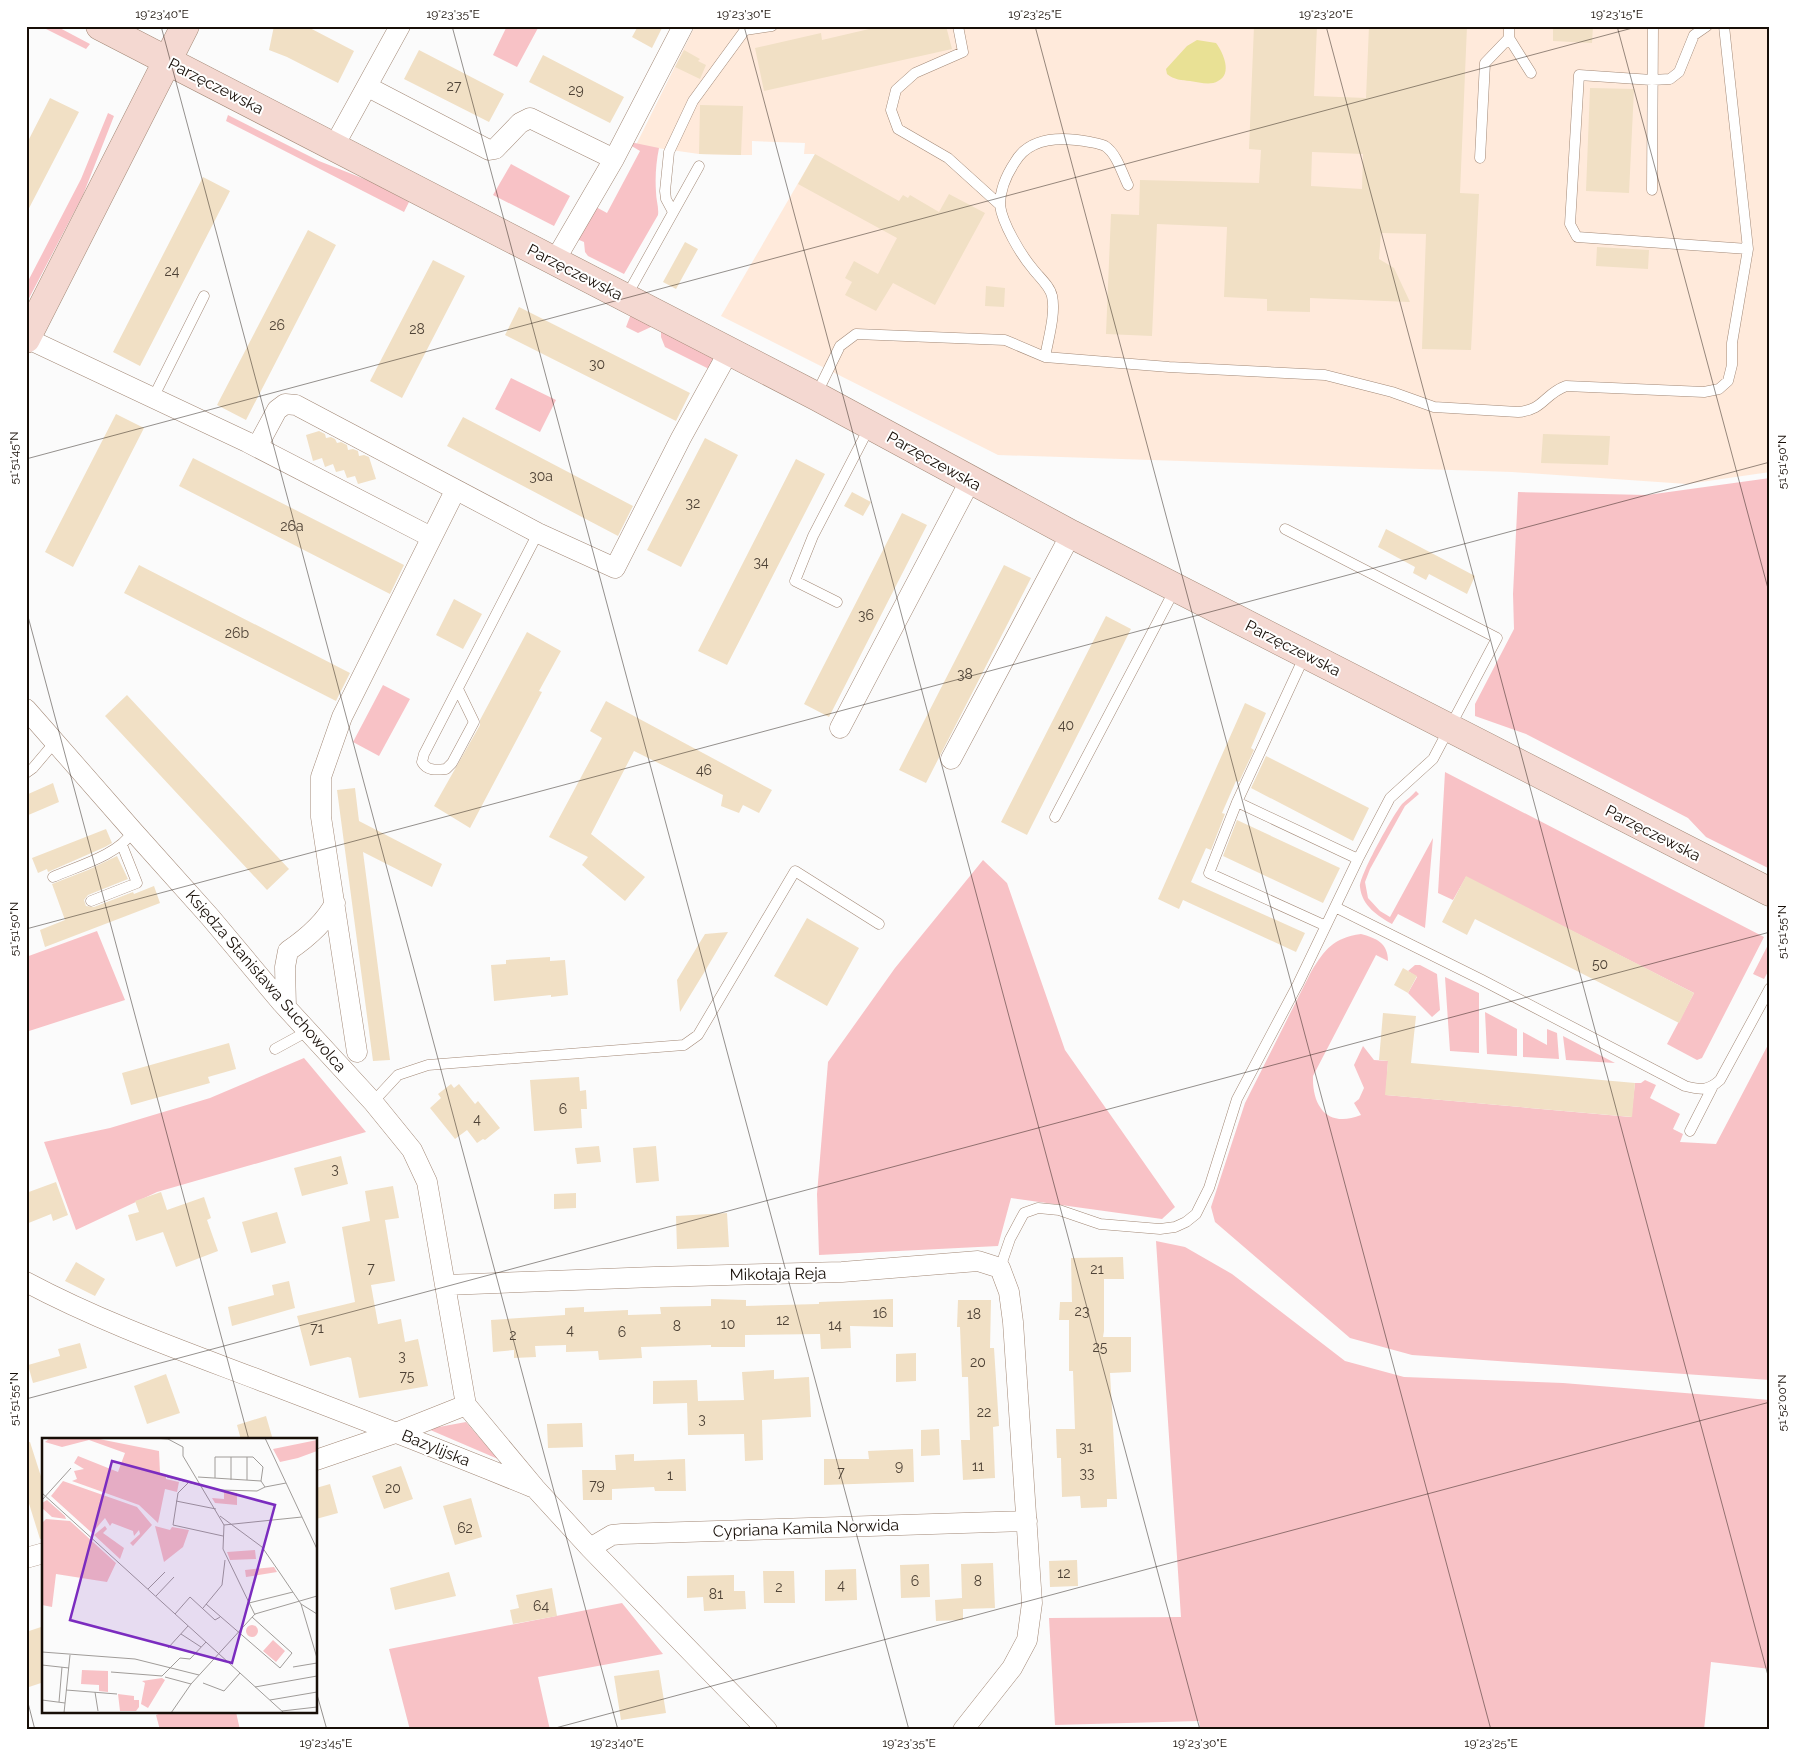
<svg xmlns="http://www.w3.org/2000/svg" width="1796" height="1756" font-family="Raleway,sans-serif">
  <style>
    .built { fill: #ffeadb }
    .green { fill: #f8c2c6 }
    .water { fill: #e9e195 }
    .building { fill: #f1e0c5; fill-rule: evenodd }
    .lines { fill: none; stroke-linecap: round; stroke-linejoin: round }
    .lane-casing { stroke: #a28876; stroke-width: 11 }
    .street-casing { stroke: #a28876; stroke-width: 21 }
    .secondary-casing { stroke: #a28876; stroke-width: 29 }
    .lane { stroke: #fff; stroke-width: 10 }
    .street { stroke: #fff; stroke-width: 20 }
    .secondary { stroke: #f4d8d1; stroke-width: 28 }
    .ticks { fill: none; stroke: #170e07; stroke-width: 1; stroke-opacity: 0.45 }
    .labels { text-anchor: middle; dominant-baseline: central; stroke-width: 4; stroke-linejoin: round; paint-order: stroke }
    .number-label { font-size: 14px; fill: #4e4236 }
    .street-label { font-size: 16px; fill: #170e07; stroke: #fff }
    .inset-road { fill: none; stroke: #a09c99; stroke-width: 1 }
    .view { fill: #7b2cbf; fill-opacity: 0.15; stroke: #7b2cbf; stroke-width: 2.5 }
    .inset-edge { fill: none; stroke: #170e07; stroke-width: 2.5 }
    .neatline { fill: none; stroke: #170e07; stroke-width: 2 }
    .ticks-label { font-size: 12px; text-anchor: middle; fill: #170e07 }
  </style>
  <rect width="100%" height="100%" fill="#fbfbfb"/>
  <!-- built -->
  <path class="built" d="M695,26H1770V472L1687,484L1512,472L998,455L721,316L815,154H804L805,143L752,141V155H741L699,154L636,145Z"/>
  <!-- green -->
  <path class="green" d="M40,26H56L90,44L86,49Z
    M507,26L538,28L517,67L493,55Z
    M108,113L114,116L83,195L26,304V285L81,179Z
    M228,115L319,161L372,182L409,202L404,212L226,121Z
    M630,142L659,148C656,163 655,177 656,192C656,200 659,207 658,215L624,274L588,256L585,252L584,242L577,239L596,207L607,213L640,151L630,145Z
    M511,164L570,196L554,226L493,195Z
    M631,314L651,324V327L638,333L626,327Z
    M661,330L714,356L715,362L711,370L665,347L661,337Z
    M511,378L556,400L540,432L495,409Z
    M1770,478V869L1706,837L1688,818L1526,734L1475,716V704L1514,629L1513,594L1518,492L1647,495Z
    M383,685L410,699L379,756L353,742Z
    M1445,772L1764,937L1702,1058L1697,1060L1667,1044L1694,993L1466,877L1453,900L1438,893Z
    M1416,791L1419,794L1405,806L1370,869L1365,882L1368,898L1380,911L1390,917L1433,838L1425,928L1398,914L1392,924C1378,916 1362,906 1360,887C1359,876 1393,815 1402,804C1406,800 1412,796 1416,791Z
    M983,860L1007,883L1065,1050L1175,1207L1162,1219L1011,1198L998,1246L819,1255L817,1194L828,1062L895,968Z
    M97,931L125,1000L26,1032V957Z
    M1361,934C1376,938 1388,943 1388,961L1376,955L1313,1076C1312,1108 1329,1128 1361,1115L1354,1103L1359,1099L1364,1088L1354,1065L1363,1046L1374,1060L1388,1061L1386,1095L1631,1117L1635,1083H1641L1645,1080L1656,1085L1650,1098L1680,1114L1673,1129L1683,1134L1680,1142L1716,1144L1770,1041V1380L1412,1355L1350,1338L1215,1222L1211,1207L1245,1103L1311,972C1325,949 1333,938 1361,934Z
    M1770,941V968L1764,979L1753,974Z
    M1415,965H1420L1437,974L1440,1010L1432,1017L1408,993L1417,977L1408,971Z
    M1445,977L1479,993V1053L1450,1051Z
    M1485,1012L1517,1029V1056L1487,1054Z
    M1547,1029L1557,1033L1559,1059L1523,1057V1032L1547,1045Z
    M1563,1036L1615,1063L1566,1060Z
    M304,1058L366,1132L157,1192L76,1230L44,1142L110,1128L210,1098Z
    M1156,1241L1185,1247L1232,1274L1345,1361L1404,1377L1563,1383L1770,1400V1669L1711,1662L1704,1730H1200L1199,1721L1055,1725L1049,1618L1181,1617Z
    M466,1422L498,1459L428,1429Z
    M622,1603L663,1654L538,1677L550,1730H410L389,1649Z
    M164,1712H236L240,1730H160L156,1715Z"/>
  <!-- water -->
  <path class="water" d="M1197,40L1216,43C1223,52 1233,74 1218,81C1210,86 1199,82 1190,81C1182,80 1174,80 1167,74L1166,69L1187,46Z"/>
  <!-- building -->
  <path class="building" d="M274,26H306L354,51L338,83L287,57L269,50Z
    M638,26H663L652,48L632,37Z
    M882,26H946L952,49L764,91L755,48L821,33L822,40Z
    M1254,26H1317L1314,96L1366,98L1369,26H1467L1460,193L1479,194L1471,350L1422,349L1426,234L1381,233L1379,259L1394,268L1410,302L1310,298V312L1267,311V299L1224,297L1227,227L1157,224L1152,336L1106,334L1111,214L1139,215L1140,180L1259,183L1261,150L1249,149ZM1312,152L1363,154L1362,189L1311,186Z
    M1553,26H1593L1592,43L1553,41Z
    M419,50L504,94L489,122L404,79Z
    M684,50L700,59L698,61L706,65L700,79L675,67Z
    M543,55L624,97L610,123L529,82Z
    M1590,88L1634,89L1629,193L1586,191Z
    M50,98L79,112L26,214V145Z
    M700,105L743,106L741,155L699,154Z
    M815,154L899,201L903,195L908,198L910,195L939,212L949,194L985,213L935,305L893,283L876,311L845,295L852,282L845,278L854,261L878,274L897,238L798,184Z
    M203,177L230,191L140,366L113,352Z
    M308,230L336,245L246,420L217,405Z
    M685,242L698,249L676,289L663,282Z
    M1597,247L1649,250L1648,269L1596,266Z
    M433,260L465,276L402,398L370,381Z
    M986,286L1005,288L1004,307L985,306Z
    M519,307L690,393L676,421L505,335Z
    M116,414L144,428L73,567L45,552Z
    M463,417L633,506L618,536L447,446Z
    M319,431L325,434L326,438L331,437L335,439L337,443L341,442L347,445L348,450L353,449L358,451L359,456L364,455L369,457L376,479L358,484L355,476L347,478L344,470L336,472L333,464L325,467L322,458L313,461L306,435Z
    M1543,434L1610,436L1608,465L1541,463Z
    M705,438L738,455L681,567L647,550Z
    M193,458L404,565L390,594L179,486Z
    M796,459L825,474L727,665L698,651Z
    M852,492L871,502L863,516L844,506Z
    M902,513L927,525L829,717L804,704Z
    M1386,529L1475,576L1467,594L1429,574L1426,580L1413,573L1415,567L1378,547Z
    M139,565L350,673L336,701L124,593Z
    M1004,565L1031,578L926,783L899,770Z
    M454,599L482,614L463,649L436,635Z
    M1106,616L1131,629L1027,835L1001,822Z
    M527,632L561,651L539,691L542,692L470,828L434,806L480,725V720Z
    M127,695L289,869L267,890L105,716Z
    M606,701L772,790L759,813L743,805L739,813L721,806L723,795L634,751L591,834L645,877L625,901L582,865L588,857L549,837L602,738L590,731Z
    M1245,703L1266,713L1251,748L1254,750L1239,782L1236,781L1222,813L1225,814L1211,850L1206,848L1191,882L1305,933L1296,952L1183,900L1179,909L1158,899Z
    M1266,756L1369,808L1353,841L1251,788Z
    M53,783L59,802L26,816V795Z
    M355,788L359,821L442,864L432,887L363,852L390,1060L373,1061L337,790Z
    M1237,820L1340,868L1323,903L1223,856Z
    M106,829L112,843L105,847L48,872L47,869L38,873L32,858Z
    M117,856L128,879L88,895L84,900L86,906L94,907L133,892L134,894L154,886L160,903L45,947L40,930L65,920L52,884L88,870Z
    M1466,876L1694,993L1679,1023L1475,919L1467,935L1442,922Z
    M807,918L859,948L827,1006L774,976Z
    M728,932L705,971L680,1012L677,980L705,934Z
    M550,957V961L565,960L568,995L551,997V995L494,1001L491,965L506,964V960Z
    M1403,968L1417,976L1408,993L1394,985Z
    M1383,1013L1416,1016L1411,1063L1635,1083L1632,1117L1385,1095L1388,1061L1379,1060Z
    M229,1043L236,1069L208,1077L210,1083L131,1105L122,1073Z
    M579,1077L580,1091L586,1090L587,1109H581L582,1128L534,1131L530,1080Z
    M451,1084L454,1088L459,1084L475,1104L478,1101L500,1128L485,1140L483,1139L477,1143L467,1130L455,1139L430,1108L441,1098L438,1094Z
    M599,1146L601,1162L577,1164L575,1148Z
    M656,1146L659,1181L636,1183L633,1148Z
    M341,1156L348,1184L302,1196L294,1168Z
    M56,1182L68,1215L53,1221L51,1214L26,1224V1193Z
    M393,1186L399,1218L385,1220L395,1281L371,1285L378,1324L401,1319L405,1342L418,1339L428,1386L359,1398L351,1358L348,1357L310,1366L297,1316L355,1302L342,1227L370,1221L365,1191Z
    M161,1192L167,1210L204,1197L211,1218L207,1220L218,1251L176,1267L163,1232L136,1241L128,1215L139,1212L135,1201Z
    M576,1193V1208L554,1209V1194Z
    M277,1212L286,1243L251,1253L242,1222Z
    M727,1213L729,1247L677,1249L676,1216Z
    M1123,1257L1124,1279H1104V1331L1103,1337H1131V1372L1110,1373L1117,1499H1107V1507L1081,1508L1080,1496L1062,1497L1061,1458H1057L1056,1429H1075L1073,1371H1069V1320H1059L1060,1302H1072L1071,1258Z
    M76,1262L105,1279L95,1296L65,1281Z
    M289,1281L295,1308L232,1326L228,1307L274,1295L272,1285Z
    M711,1299L746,1300V1306L819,1304V1302L893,1299V1327L850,1326L851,1348L821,1349L820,1334L745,1335V1347H711V1345L641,1347L642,1358L599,1360L598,1351L566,1352V1345L535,1346L536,1357L514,1358V1350L493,1352L491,1320L565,1315V1308L584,1307V1312L628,1310V1315L661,1314L660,1307L711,1306Z
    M958,1300H991L990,1348H994L999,1426L993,1427L995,1478L963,1480L961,1440H970L968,1377H962L960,1327H957Z
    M80,1343L87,1368L33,1383L28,1365L60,1356L58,1349Z
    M916,1353V1381L896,1382V1354Z
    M774,1370V1379L809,1377L811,1417L762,1420L763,1460L745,1461L744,1434L688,1435L687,1403L653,1404V1381L697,1380L698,1401L744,1400L742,1372Z
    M166,1374L180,1413L147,1424L134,1386Z
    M266,1416L273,1440H241L237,1425Z
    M582,1423L583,1447L548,1448L547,1424Z
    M939,1429L940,1455L921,1456V1430Z
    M26,1442H30L44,1486V1538L40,1539L26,1494Z
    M913,1449L914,1482L824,1485V1459H869L868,1451Z
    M634,1454V1461L685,1459L686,1491H655L654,1487L612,1489V1500H583L582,1470H616L615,1455Z
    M401,1466L413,1499L384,1509L372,1476Z
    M330,1484L338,1513L316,1519V1488Z
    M471,1498L482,1537L455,1545L443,1506Z
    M1077,1560L1078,1586L1050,1587L1049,1561Z
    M993,1563L995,1608L963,1609V1620L936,1621L935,1600L962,1598L961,1564Z
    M929,1564L930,1597L901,1598L900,1565Z
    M856,1569L857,1600L825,1601V1570Z
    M763,1571H794L795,1603H764Z
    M449,1572L456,1596L395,1610L390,1588Z
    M734,1575V1591H745L746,1609L704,1611L703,1597L687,1598V1576Z
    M552,1588L557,1616L513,1624L510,1610L519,1608L516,1595Z
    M44,1626V1682L26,1688V1632Z
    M659,1670L666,1713L621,1720L614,1676Z"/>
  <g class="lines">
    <defs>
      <path id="lane" d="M958,26L963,52L915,73L896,90L891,110L898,129L948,158L1000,205
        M1707,26L1694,35L1679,72L1670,79L1652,80L1579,75L1570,224L1577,237L1748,249
        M745,30L772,26
        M1509,38V26
        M1480,158L1485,63L1509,38L1531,73
        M1652,190L1653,26
        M673,212L666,199L665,191L669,152L693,101L745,30V26
        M626,297L699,166
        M1045,357C1048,340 1056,313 1052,296C1050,286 1039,277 1033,269C1021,255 1002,223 1000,205C1000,190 1007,174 1015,162C1030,136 1064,137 1090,142C1095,143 1101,144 1105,146C1117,154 1122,173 1128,185
        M816,395L840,346L856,334L1005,340L1045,357L1169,367L1325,375L1392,392L1434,407L1518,412C1544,410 1544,394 1566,386L1704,392L1719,389L1728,381L1732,365V343L1748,249L1724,26
        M153,398L204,296
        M837,602L795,581L813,536L870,426
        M1305,655L1237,802L1209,873L1326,926
        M458,689L474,722L452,763L446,769C436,770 427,771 422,762L424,754L538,533
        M26,773L33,768L55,742
        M1237,802L1358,859
        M1055,817L1175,589
        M53,877C78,866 119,855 133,831
        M91,901L137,883L122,845
        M1335,907L1482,980L1685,1086C1701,1090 1708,1091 1720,1080L1770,988
        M275,1049L308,1031
        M373,1102L398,1075L428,1065L684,1045L698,1035L795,871L879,924
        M1690,1131L1712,1088
        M1000,1268L1010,1239L1024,1213L1038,1208L1059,1210L1100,1224L1160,1229L1175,1227L1186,1222L1196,1214L1209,1188L1237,1099L1298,984L1358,859L1390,798L1433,759L1497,638L1285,529"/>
      <path id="street" d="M368,87L489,150L495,149L520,123L530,118L614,159
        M334,146L400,26
        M554,262L614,159L683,26
        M26,338L247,442L431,537
        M257,447L277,410L285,404L296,405L538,533L615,568L681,438L729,351
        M26,709L133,831L210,917L282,1003L373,1102L412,1150L427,1182L466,1405L535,1488L590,1548L767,1730
        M840,728L970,481
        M951,759L1071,534
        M286,1007L285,967L288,951C307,938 325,923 335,903
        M357,1052L321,817V777L342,717L455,491
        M26,1282C103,1323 186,1352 267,1383C356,1417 444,1451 532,1487
        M446,1285L654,1277L842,1272L978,1261L1000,1268L1009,1292L1013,1322L1032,1603L1027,1640L1012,1668L963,1730
        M316,1460L398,1432L466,1405
        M590,1548L612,1535L622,1534L1027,1521
        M26,1558L44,1553"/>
      <path id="secondary" d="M100,26L816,396L1071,534L1770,892
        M26,339L185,26"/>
    </defs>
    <!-- lane casing -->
    <use href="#lane" class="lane-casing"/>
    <!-- street casing -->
    <use href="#street" class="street-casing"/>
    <!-- secondary casing -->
    <use href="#secondary" class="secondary-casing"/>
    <!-- lane -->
    <use href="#lane" class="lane"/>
    <!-- street -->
    <use href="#street" class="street"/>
    <!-- secondary -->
    <use href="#secondary" class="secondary"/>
  </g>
  <!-- ticks -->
  <path class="ticks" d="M161,26L618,1730M452,26L909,1730M744,26L1200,1730M1035,26L1491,1730M1326,26L1770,1683M1617,26L1770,596M26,459L1640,26M26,609L249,1440M26,929L1770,462M26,1399L1770,932M316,1691L327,1730M26,1695L35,1730M548,1730L1770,1402"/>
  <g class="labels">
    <!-- number labels -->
    <g class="number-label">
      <text x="454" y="86">27</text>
      <text x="576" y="90">29</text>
      <text x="172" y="271">24</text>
      <text x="277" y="325">26</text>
      <text x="417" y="329">28</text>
      <text x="597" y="364">30</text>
      <text x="541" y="476">30a</text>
      <text x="693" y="503">32</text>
      <text x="292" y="526">26a</text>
      <text x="761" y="562">34</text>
      <text x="866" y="615">36</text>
      <text x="237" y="633">26b</text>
      <text x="965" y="674">38</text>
      <text x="1066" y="725">40</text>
      <text x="704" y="770">46</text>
      <text x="1600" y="964">50</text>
      <text x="563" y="1109">6</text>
      <text x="477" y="1119">4</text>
      <text x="335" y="1169">3</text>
      <text x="371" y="1268">7</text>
      <text x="1097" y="1269">21</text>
      <text x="1082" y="1311">23</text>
      <text x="880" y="1313">16</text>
      <text x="974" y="1314">18</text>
      <text x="783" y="1320">12</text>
      <text x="728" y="1324">10</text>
      <text x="835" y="1325">14</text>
      <text x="677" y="1326">8</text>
      <text x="317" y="1328">71</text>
      <text x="570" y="1330">4</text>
      <text x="622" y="1332">6</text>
      <text x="513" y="1335">2</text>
      <text x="1100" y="1347">25</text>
      <text x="402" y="1356">3</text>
      <text x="978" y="1362">20</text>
      <text x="407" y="1376">75</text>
      <text x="984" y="1412">22</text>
      <text x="702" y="1419">3</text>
      <text x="1086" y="1447">31</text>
      <text x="899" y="1466">9</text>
      <text x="978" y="1466">11</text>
      <text x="841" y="1472">7</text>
      <text x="1087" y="1473">33</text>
      <text x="670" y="1475">1</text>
      <text x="597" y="1485">79</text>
      <text x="393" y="1488">20</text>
      <text x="465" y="1528">62</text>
      <text x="1064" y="1573">12</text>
      <text x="915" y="1581">6</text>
      <text x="978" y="1581">8</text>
      <text x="841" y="1585">4</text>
      <text x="779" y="1587">2</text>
      <text x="716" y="1594">81</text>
      <text x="541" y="1606">64</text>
    </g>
    <!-- street labels -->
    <g class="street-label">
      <text transform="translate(216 86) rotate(27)">Parzęczewska</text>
      <text transform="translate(575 272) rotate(27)">Parzęczewska</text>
      <text transform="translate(934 461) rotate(29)">Parzęczewska</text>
      <text transform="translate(1293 648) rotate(27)">Parzęczewska</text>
      <text transform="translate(1653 833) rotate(27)">Parzęczewska</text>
      <text transform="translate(266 981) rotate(49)">Księdza Stanisława Suchowolca</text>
      <text transform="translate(778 1274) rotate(-1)">Mikołaja Reja</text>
      <text transform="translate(436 1448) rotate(22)">Bazylijska</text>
      <text transform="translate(806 1528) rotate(-2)">Cypriana Kamila Norwida</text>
    </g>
  </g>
  <!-- overview -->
  <g transform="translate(42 1438)">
    <rect width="275" height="275" fill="#fbfbfb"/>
    <path d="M8,0H52L117,13L118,35L124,37V41L137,44L135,54L123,51L116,85L97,67L30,43L35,41L32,33L42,31L32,25L36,18L76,34L83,15L47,2L20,9L3,4ZM275,2V13L256,20L238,24L231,11ZM21,43L95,69L110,87L91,108L88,105L98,96L97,92L92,98L91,93L70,85L68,88L63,80L50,95L9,58ZM182,54L195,55V67L173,65L170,60L182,61ZM5,62L23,78L24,81L10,79L0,70V65ZM4,81L28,83L74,125L65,144L14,136L10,169L0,167V85ZM63,88L65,91L61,95L82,110L78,121L52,97ZM113,88L128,92L130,89L147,92L141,109L122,124ZM213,112L214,121L188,122L185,114ZM232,129L235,134L204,139L203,132ZM204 193a6 6 0 1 1 12 0a6 6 0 1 1-12 0ZM231,202L243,213L234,224L221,213ZM40,232L66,233V254L57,253V247L39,246ZM120,240L123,242L106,270L99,266L103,245L100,243ZM76,256L92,258V262H97V269L94,273H78Z" fill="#f8c2c6"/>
    <path class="inset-road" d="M112,0L126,1L141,9V18L182,87L181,111L213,177M223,0L275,111M125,39L178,52L215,53L223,49M156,39L219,43L223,49L244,45M173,40V19H211L221,29L219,43M189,42V19M205,42V19M146,45L136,55L131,87L181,98M0,55L242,275M0,62L29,30M134,63L174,71M178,78L220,109L238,135L259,166L275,220M182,87L260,79M106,151L123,134M114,158L132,139M207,165L251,154M164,166L238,230L250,215L210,179M259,166L275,176M161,170L180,147L183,122M133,176L148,159L173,182L178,179M139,196L159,209M126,210L146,188M0,214L93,221L157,237M0,227L27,230M251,229L275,225M69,234L120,238L138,220L148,221L164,204M123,239L149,246M161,245L182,253L198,235M213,249L275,238M24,252L75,256M53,254L56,273M0,262L23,265M228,262L275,254M17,264L20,229M240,273L275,269M22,275L28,217M129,275L149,246L213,176L275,158"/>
    <path class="view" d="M70,23L233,67L190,225L28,182Z"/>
    <rect width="275" height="275" class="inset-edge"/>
  </g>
  <!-- border -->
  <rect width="1796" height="1756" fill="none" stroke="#ffffff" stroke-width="55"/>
  <rect x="28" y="28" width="1740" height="1700" class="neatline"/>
  <g class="ticks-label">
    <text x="162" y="18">19°23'40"E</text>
    <text x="453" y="18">19°23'35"E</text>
    <text x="744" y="18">19°23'30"E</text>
    <text x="1035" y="18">19°23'25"E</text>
    <text x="1326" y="18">19°23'20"E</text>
    <text x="1617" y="18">19°23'15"E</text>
    <text transform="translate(14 458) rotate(-90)" y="4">51°51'45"N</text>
    <text transform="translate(1782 462) rotate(-90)" y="4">51°51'50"N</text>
    <text transform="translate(14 929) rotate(-90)" y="4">51°51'50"N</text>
    <text transform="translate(1782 932) rotate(-90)" y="4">51°51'55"N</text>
    <text transform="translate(14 1399) rotate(-90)" y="4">51°51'55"N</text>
    <text transform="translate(1782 1403) rotate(-90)" y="4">51°52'00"N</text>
    <text x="326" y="1747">19°23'45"E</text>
    <text x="617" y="1747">19°23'40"E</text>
    <text x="909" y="1747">19°23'35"E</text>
    <text x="1200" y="1747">19°23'30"E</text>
    <text x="1491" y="1747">19°23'25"E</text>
  </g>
</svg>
